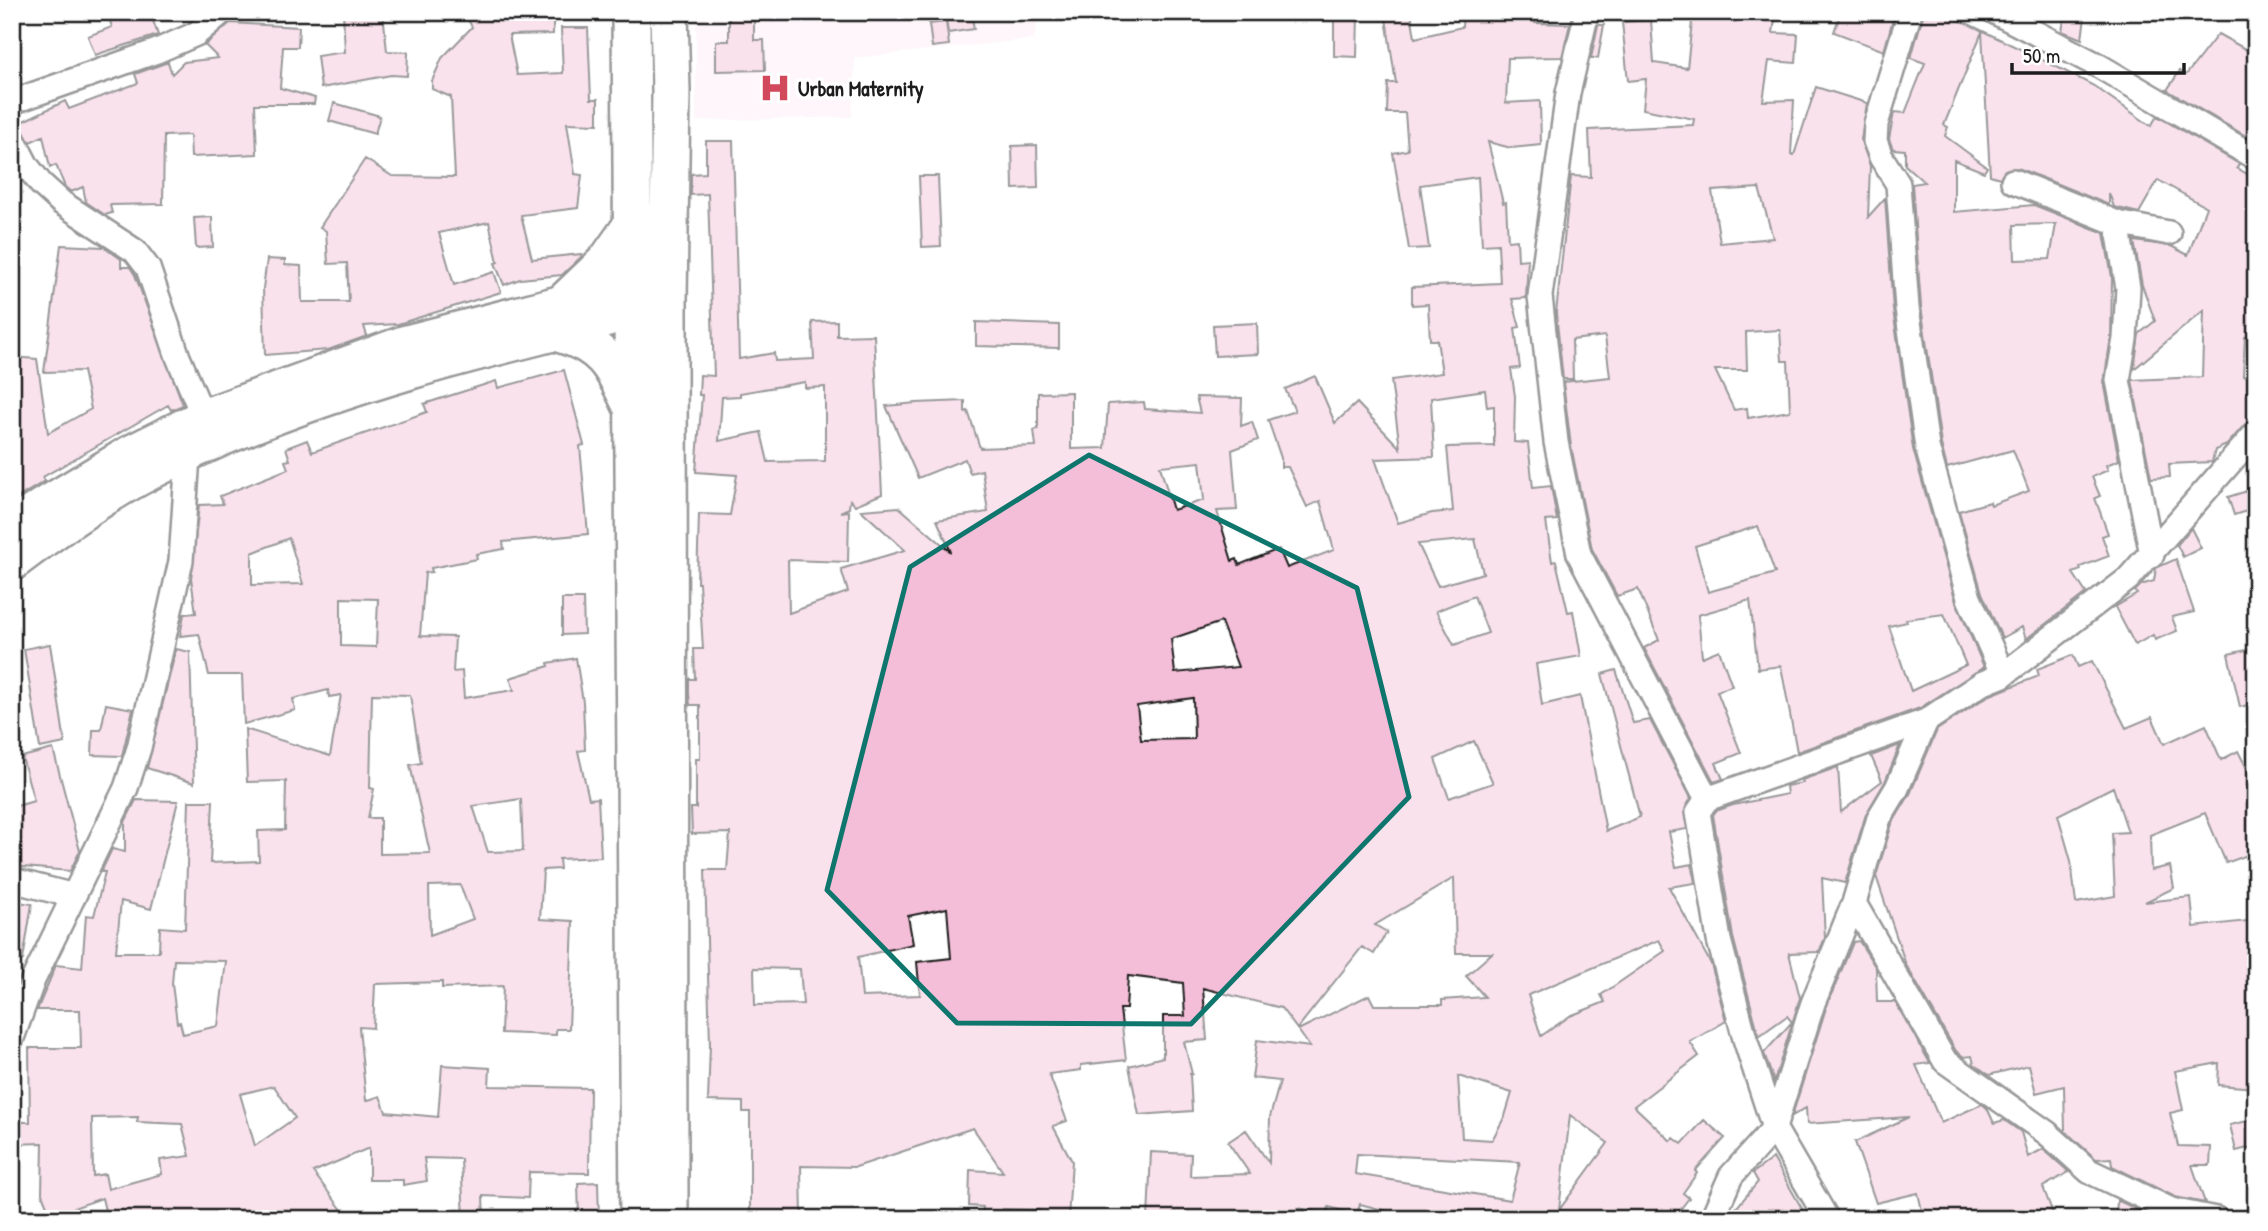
<svg xmlns="http://www.w3.org/2000/svg" width="2268" height="1231" font-family="'Patrick Hand',sans-serif">
  <style>
    .built { fill: #fcecf3 }
    .building { fill: #f4bed8; stroke: #1c1c1c; stroke-width: 2; fill-rule: evenodd }
    .lines { fill: none; stroke-linecap: round; stroke-linejoin: round }
    .street-casing { stroke: #1c1c1c; stroke-width: 28 }
    .secondary-casing { stroke: #1c1c1c; stroke-width: 38 }
    .primary-casing { stroke: #1c1c1c; stroke-width: 42 }
    .street { stroke: #fff; stroke-width: 23 }
    .secondary { stroke: #fff; stroke-width: 33 }
    .primary { stroke: #fff; stroke-width: 37 }
    .marked { fill: none; stroke: #0f766e; stroke-width: 5; stroke-linejoin: round }
    .labels { text-anchor: middle; dominant-baseline: central; stroke-width: 7; stroke-linejoin: round; paint-order: stroke }
    .poi-label { font-size: 21px; font-weight: bold; fill: #1c1c1c; stroke: #fff; text-anchor: start }
  </style>
  <rect width="100%" height="100%" fill="#fff"/>
  <filter id="ink" filterUnits="userSpaceOnUse"><feTurbulence type="fractalNoise" baseFrequency=".0143" numOctaves="2"/><feDisplacementMap in="SourceGraphic" scale="14" xChannelSelector="R" yChannelSelector="G"/><feConvolveMatrix kernelMatrix="1 2 1 2 8 2 1 2 1" color-interpolation-filters="sRGB"/></filter>
  <g filter="url(#ink)">
    <!-- built -->
    <path class="built" d="M696,12H1040L1034,39L855,58L852,117L696,121Z"/>
    <!-- building -->
    <path class="building" d="M107,12H150L158,35L95,55L88,36L112,27Z
      M343,12H383L387,51L408,52L407,76L391,75L321,88L317,56L345,52Z
      M464,12H553V34L509,35L517,75L563,73L561,28H588L591,99H598V124L567,123L575,174L582,175L578,208L521,215L532,259L582,254L581,257L562,275L520,279L504,285L495,263L498,262L489,222L439,233L454,285L494,272L501,292L398,324L364,326L367,336L328,350L265,355L263,288L267,259L285,260V265L301,266L302,302H349L347,263L328,264L326,231L320,227L365,159L392,176L455,177L451,97L432,89V81L442,58L472,27Z
      M729,12H754V40H764L765,70L716,71V41H729Z
      M945,12H971L974,29L948,33Z
      M1385,12H1411L1415,38L1462,27L1463,12H1537L1535,23L1570,24L1562,57L1508,58L1506,103L1540,101L1541,145L1511,148L1488,142L1503,203L1506,202L1508,241L1517,240L1518,260L1528,259L1526,298L1512,299L1520,327L1515,328L1520,368L1511,369L1515,396L1514,442L1528,443L1533,488L1551,486L1557,520L1546,521L1552,562L1556,561L1568,612L1573,611L1581,656L1536,664L1542,705L1580,696L1606,831L1640,817L1602,674L1616,670L1633,723L1650,720L1691,798L1684,813L1687,829L1669,832L1676,867L1692,864L1695,883L1669,887L1711,964L1726,1021L1690,1042L1699,1056L1634,1106L1671,1141L1674,1138L1682,1144L1704,1120L1725,1138L1695,1171L1697,1173L1683,1193L1689,1198L1673,1219H1418L1360,1204L1357,1215L1329,1207L1327,1214L1298,1208L1296,1219H1148L1151,1152L1191,1154L1190,1176L1250,1174L1228,1142L1246,1130L1269,1163L1270,1117L1280,1081L1252,1078L1257,1040L1310,1047L1298,1030L1369,995L1374,1005H1442V1000L1485,997L1466,976L1492,953H1456L1454,878L1375,925L1387,932L1374,954L1362,947L1297,1029L1281,1008L1203,988L1207,1040L1184,1042L1192,1074H1190L1192,1111L1139,1115L1129,1066L1163,1057V1016H1185L1183,983L1128,976L1126,1009H1120L1126,1060L1081,1065V1070L1049,1074L1067,1121L1053,1126L1072,1161L1068,1219H1038L1039,1210L1003,1209L1002,1219H982L983,1207L969,1206L970,1170L1003,1172L973,1128L856,1167L801,1166L802,1219L750,1218V1112H743V1102L708,1101L710,1045L705,870H727L730,833L692,834L691,808H696V759H700V705H690L689,694V679H695L694,649H703L699,583H697L699,514L730,515L737,475L696,472L702,395H699L700,375L714,376L708,194L691,195V174L706,173V141H733L739,359L774,353L775,361L814,359L812,322L837,321V336L874,335L882,494L855,505L850,500L849,508L840,512L849,511L848,562L788,560L789,613L848,592L841,569L905,550L861,510L899,507L951,552L937,520L988,512L982,470L970,473L965,459L918,478L886,406L916,403L965,401V412L968,411L980,448L1036,446L1034,430L1038,429V393L1071,392V449L1105,448L1108,404L1144,402L1145,409L1200,413L1196,397L1242,398L1241,426L1252,422L1258,440L1232,450L1237,510L1217,511L1232,561L1237,559L1239,565L1279,549L1287,568L1334,550L1320,501L1307,507L1288,467H1281V458L1268,420L1295,411L1285,389L1315,376L1335,423L1357,403L1400,448L1391,380L1442,373L1437,340H1430L1428,304L1412,305V287L1500,283L1498,244L1482,245L1478,177L1420,185L1429,248L1409,249L1393,153L1408,150L1405,113H1387L1388,83H1396ZM805,382V388L825,387V461L768,462L761,432L719,441L722,397L740,396V393ZM1485,390L1487,407L1494,406V446L1447,447L1453,511L1432,513L1398,523L1375,459L1434,457L1431,398ZM1200,462L1204,500L1173,510L1160,466ZM1475,539L1483,573L1438,586L1418,544ZM1474,596L1488,633L1454,645L1436,611ZM1221,622L1238,667L1175,673L1171,639ZM1193,698L1194,739L1141,740L1137,706ZM1474,741L1493,783L1449,798L1435,759ZM947,908L951,958L917,962L920,995L862,997L858,957L913,944L908,916ZM1659,940L1665,951L1601,995L1605,1002L1570,1016L1541,1036L1528,995ZM754,968L800,969L803,1004L755,1005ZM1458,1076L1512,1093L1505,1116L1492,1140L1462,1138ZM1570,1115L1608,1143L1559,1210ZM1357,1154L1520,1162L1510,1200L1355,1174Z
      M1693,12H1776L1773,33L1798,34L1796,63L1769,61L1763,101L1794,100L1791,154L1794,155L1816,87L1867,103L1861,140L1870,166L1868,217L1885,198L1893,310L1913,449L1956,602L1984,667L1920,708L1797,752L1781,666L1758,669L1750,600L1698,615L1702,657L1719,650L1732,686L1717,691L1741,753L1716,763L1723,779L1714,782L1644,648L1659,640L1638,589L1617,596L1592,549L1571,446L1563,382L1610,377L1605,336L1572,340L1573,379H1563L1556,313L1571,176L1591,177L1589,130L1693,125L1694,119L1643,109L1646,79L1628,81L1622,22L1651,20L1654,63L1687,68ZM1759,188L1773,238L1720,243L1712,191ZM1780,330L1782,361H1788L1790,411L1748,418L1747,408L1734,410L1715,370H1747L1746,332ZM1758,526L1775,573L1708,592L1695,546ZM1944,614L1966,665L1911,691L1889,626L1907,622L1906,619Z
      M1841,12H1895L1884,51L1834,32Z
      M1924,12L1956,18L2057,67L2094,86L2151,126L2157,116L2239,164L2237,168L2256,179V337H2245L2243,376L2256,375V419L2245,424L2227,445L2215,450L2212,462L2169,464L2170,477L2151,478L2132,380L2202,377L2204,310L2134,369L2139,334L2155,321L2142,285L2134,241L2171,246L2188,255L2206,207L2158,180L2139,213L2114,207L2109,193V205L2018,168L2005,170L2000,178L1990,175L1982,32L1944,125L1948,127L1945,136L1987,167L1984,172L1954,160V212L2034,205L2104,233L2112,277L2111,337L2104,382L2119,460L2106,465L2108,470L2092,477L2100,496L2095,498L2108,534L2102,536L2109,556L2080,567L2081,570L2073,573L2086,593L2026,639L2022,627L2002,638L1982,593L1959,511L1990,502L1991,505L2029,491L2013,450L1947,468L1941,444L1921,306L1912,184L1924,182L1905,165V150L1893,149L1889,139L1894,112L1905,113L1925,63L1911,58ZM2056,224L2050,259L2015,260L2014,225Z
      M1334,13L1358,14L1357,57L1334,56Z
      M2065,14L2085,17L2082,39L2062,31Z
      M946,22L949,45L932,47L929,24Z
      M230,23L299,27L298,47H283L280,88L315,98L314,104H255L257,154L191,157L190,135L164,136L163,204L110,205L112,213L105,215L86,202L83,187L71,192L65,187L56,165L50,167L43,136L30,142L17,124L65,101L69,109L138,83L135,74L168,62L172,74L184,62L218,58L205,45Z
      M1598,25H1604L1598,58H1591Z
      M2218,34L2256,55L2249,71L2256,76V134L2253,140L2167,90L2180,71L2186,75Z
      M334,103L380,116L375,134L329,121Z
      M1037,145L1038,188L1013,189L1012,146Z
      M919,176H938L941,246L922,247Z
      M212,217L213,247L196,248L194,218Z
      M61,245L104,247L121,259V267H130L135,275L183,405L171,410L168,405L43,477L45,481L12,501V357L37,359L48,433L91,409L83,371L44,372Z
      M976,322L1059,325V348L976,346Z
      M1257,323L1258,354L1215,356L1213,325Z
      M564,370L584,445L580,446L588,534L503,542L504,549L476,554L477,559L431,568L432,572L425,573L420,636L455,637L453,672L462,671L464,698L514,690L510,678L549,666L548,663L576,658L583,702L585,750L578,751L589,799L598,798L601,857L559,859L560,869L543,870L540,919L573,921L569,1029H556V1035L501,1033L503,986L442,988V982L375,984L373,1028L359,1027L366,1101L380,1096L386,1112L438,1117L442,1065L490,1068L489,1086L590,1088L589,1173L529,1172L528,1198L483,1196L484,1219H464L461,1159L424,1158L427,1181L403,1185V1180H369V1148L313,1172L349,1219H107L102,1198L51,1216L42,1194L43,1143L12,1144V1122H30L29,1048H81L80,1010H37L56,965L82,968L86,915L94,916L105,872H101L112,849L125,852V822L136,800L178,801L151,909L121,901L116,952H159L160,927L185,929L189,801H213L210,863L259,861L258,831L285,830L286,781L247,782L245,729L330,756L341,695L329,697L328,690L293,699L295,710L244,724L242,675H209L199,634L180,636L184,614L196,613L191,578L199,505L223,504L220,496L288,469L285,461L290,460L286,448L307,440L312,452L427,412L424,404L496,381L498,388ZM289,538L303,584L252,585V553ZM341,598L378,599L376,647L341,646ZM372,694L410,695L421,763L410,765L430,853L380,854V818H368L374,789L370,788ZM521,799L523,851L488,852L473,806ZM460,885L473,919L430,935L429,886ZM174,960L226,961L218,1026L183,1034L180,1022L177,1023L172,984ZM274,1086L295,1118L255,1146L240,1094ZM138,1117L137,1122L182,1124L190,1156L160,1160L162,1174L108,1189L105,1174L93,1176L92,1118Z
      M2247,491L2253,509L2234,515L2228,497Z
      M2191,528L2201,548L2183,557L2177,545Z
      M2176,559L2194,612L2172,617L2177,631L2155,640L2153,635L2135,645L2115,607L2137,594L2135,591L2141,585L2154,581L2156,568Z
      M562,599H583L584,634L562,635Z
      M50,644L65,743L40,748L24,649Z
      M2256,648V703L2240,707L2228,654Z
      M176,649L190,652L194,783L147,768Z
      M2073,655L2078,667L2092,661L2126,728L2152,717L2164,744L2206,725L2221,760L2238,751L2256,786V852L2226,863L2205,813L2150,835L2151,870L2170,866L2174,888L2145,902L2191,897L2194,927L2256,920V952H2250L2256,1004V1088L2218,1085L2219,1063L2175,1071L2183,1110L2170,1113L2178,1146L2211,1147L2210,1165H2192L2205,1203L2175,1197L2112,1166L2111,1158L2096,1159L2065,1131L2064,1086L2036,1093L2029,1065L1989,1075L1974,1064L1972,1056L1964,1057L1956,1051L1906,965L1876,876L1892,824L1910,794L1937,730L1988,696L2039,676L2037,669ZM2113,787L2128,832L2112,833L2115,896L2076,903L2071,861L2058,815Z
      M106,704L133,709L122,756L92,755L93,730H101Z
      M1900,745L1885,782L1866,814L1845,883L1822,878L1825,938L1819,952L1789,953L1800,998L1774,1082L1764,1053L1792,1022L1787,1016L1759,1036L1733,937L1713,815L1716,811L1733,805L1787,794L1786,786L1803,783L1802,780L1838,767L1841,812L1882,781L1871,756Z
      M53,749L80,851L70,871L12,866V827L18,825L13,807L34,801L22,757Z
      M12,901L32,904L23,960L12,959Z
      M1859,941L1876,968L1877,1002H1895L1930,1063L1916,1065L1941,1123L1982,1104L1987,1108L1994,1123L2004,1120L2021,1132L2028,1157L2043,1149L2069,1172L2043,1187L2055,1219H1924L1918,1193L1876,1203L1855,1142L1909,1117L1807,1124L1806,1108L1792,1116L1826,1008L1853,942Z
      M2256,1119V1146L2236,1151L2230,1125Z
      M1773,1158L1808,1219H1727L1758,1182L1753,1173Z
      M598,1182L599,1219H579L578,1183Z
      M2117,1200L2157,1219H2116Z"/>
    <g class="lines">
      <defs>
        <path id="street" d="M1587,12L1568,93L1540,296L1556,442L1579,554L1707,799
          M1910,12L1876,124L1875,141L1881,157L1898,184L1907,308L1927,447L1969,598L2003,675
          M1995,12L2099,66L2256,158
          M12,102L157,51L196,34L222,12
          M12,137L27,166L41,184L62,203L135,251L148,268L178,357L203,416
          M2013,181L2117,223L2169,233
          M2117,223L2128,288L2125,339L2118,380L2152,555
          M12,880L74,896
          M1854,903L1945,1061L2047,1133L2089,1171L2171,1210L2216,1219
          M12,1038L33,980L126,788L139,748L181,561L188,456
          M1712,1219L1731,1176L1774,1128L1813,1003L1854,903L1879,818L1897,788L1926,721
          M1827,1219L1774,1128L1745,1039L1719,940L1698,812L1707,799L1926,721L1981,684L2003,675L2128,579L2256,433"/>
        <path id="secondary" d="M12,524L129,453L203,416L403,343L656,278
          M12,564C54,532 98,500 144,476C229,431 320,399 411,372C493,347 576,331 657,304"/>
        <path id="primary" d="M631,12L639,1219
          M561,305L607,261L633,224
          M562,334C604,346 613,367 631,404
          M669,1219L668,300L671,92L669,12"/>
      </defs>
      <!-- street casing -->
      <use href="#street" class="street-casing"/>
      <!-- secondary casing -->
      <use href="#secondary" class="secondary-casing"/>
      <!-- primary casing -->
      <use href="#primary" class="primary-casing"/>
      <!-- street -->
      <use href="#street" class="street"/>
      <!-- secondary -->
      <use href="#secondary" class="secondary"/>
      <!-- primary -->
      <use href="#primary" class="primary"/>
    </g>
  </g>
  <!-- marked area -->
  <path d="M0 0H2268V1231H0ZM1089,455L1357,588L1409,797L1191,1024L957,1023L827,890L910,567Z" fill="#fff" fill-opacity=".55" fill-rule="evenodd"/>
  <path class="marked" d="M1089,455L1357,588L1409,797L1191,1024L957,1023L827,890L910,567Z"/>
  <!-- icons -->
  <defs>
    <symbol id="hospital-bare" viewBox="-9 -9 18 18"><path d="M-5-5h3v3.5h4V-5h3V5h-3V1.5h-4V5h-3Z" fill="#d1495b" stroke="#fff" stroke-width="2.5" paint-order="stroke"/></symbol>
  </defs>
  <g fill-rule="evenodd">
    <use href="#hospital-bare" x="753" y="66" width="44" height="44"/>
  </g>
  <g class="labels">
    <!-- poi labels -->
    <g class="poi-label">
      <text x="798" y="88">Urban Maternity</text>
    </g>
  </g>
  <!-- margin -->
  <rect width="2268" height="1231" fill="none" stroke="#fff" stroke-width="42"/>
  <rect x="21" y="21" width="2226" height="1189" fill="none" stroke="#1c1c1c" stroke-width="2.5" filter="url(#ink)"/>
  <!-- scale -->
  <path d="M2012 63v10h172v-10" fill="none" stroke="#1c1c1c" stroke-width="3.5"/>
  <text x="2023" y="63" font-size="21" fill="#1c1c1c" stroke="#ffffff" stroke-width="5" paint-order="stroke">50 m</text>
</svg>
